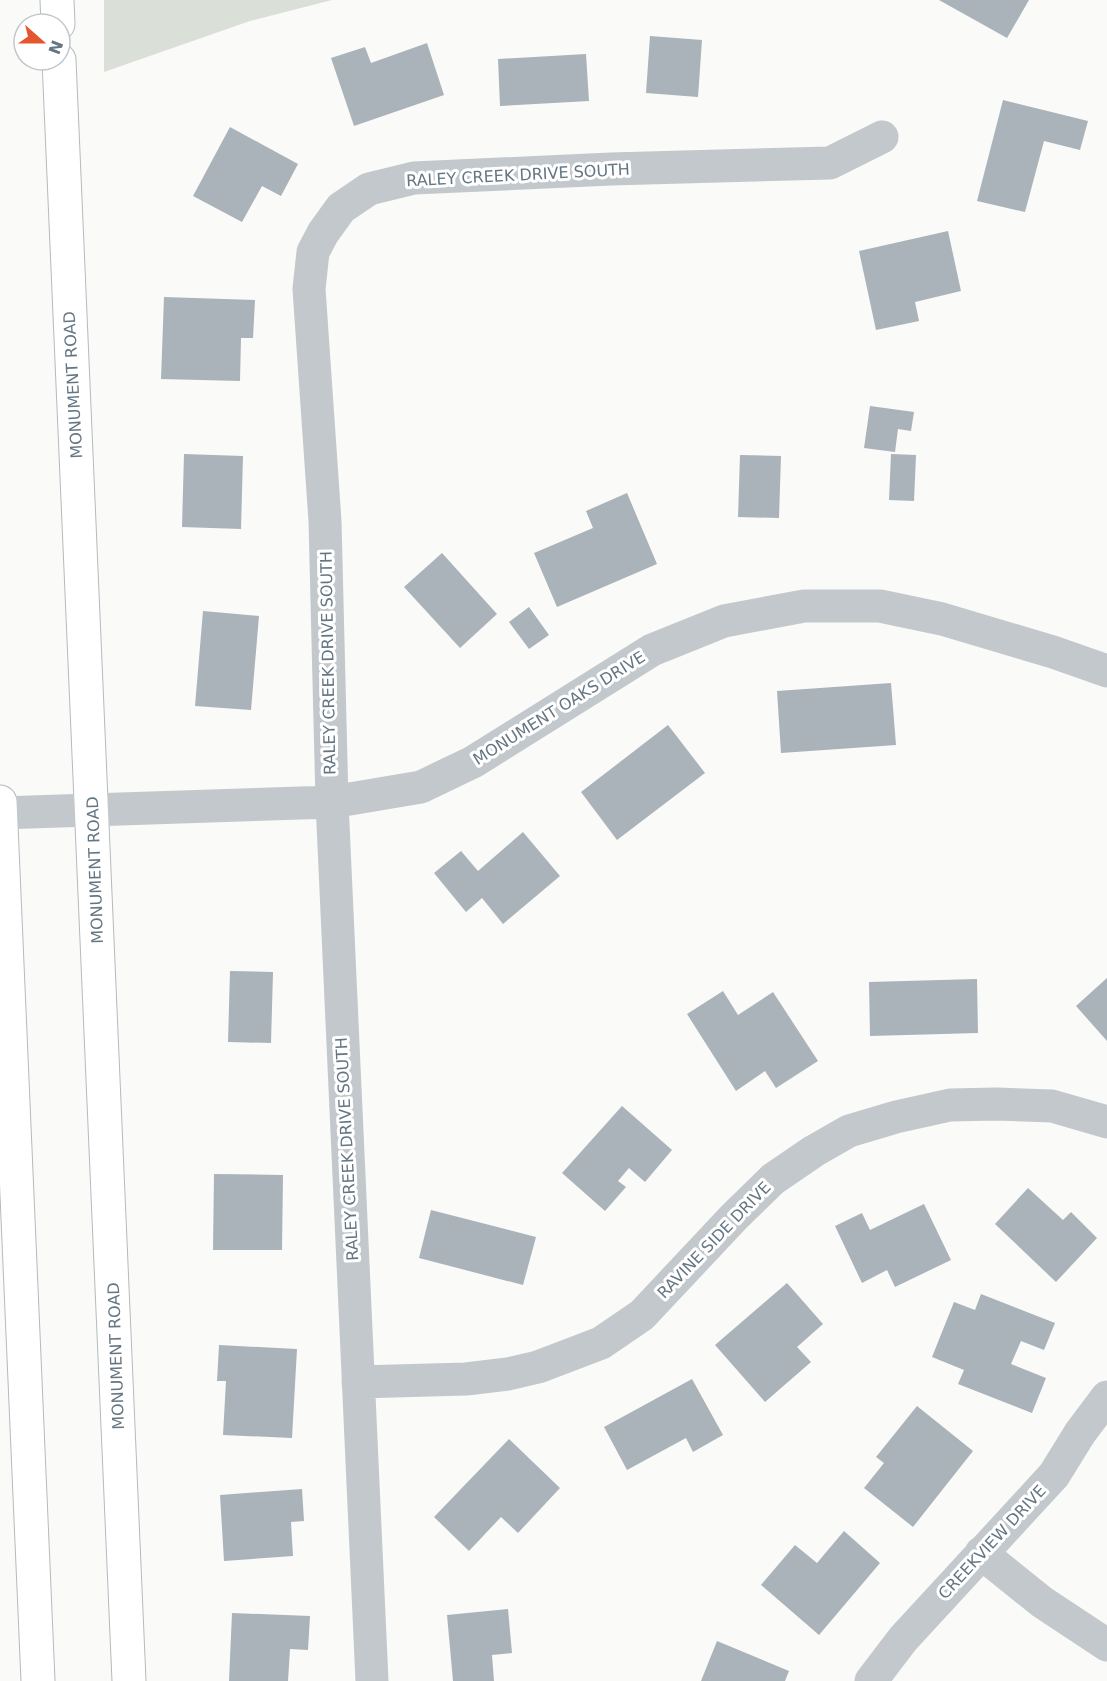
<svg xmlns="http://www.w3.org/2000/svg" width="1107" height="1681" font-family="'DejaVu Sans',sans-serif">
<rect width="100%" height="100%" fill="#fafaf8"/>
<!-- green -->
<path fill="#dadfd7" d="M104,0H332L250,21L104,72Z"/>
<!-- building -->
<path fill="#aab3b9" d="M939,0H1029L1007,38Z
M650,36L702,40L698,97L646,93Z
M427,43L444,95L354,126L331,58L365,47L371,63Z
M586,54L589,101L500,106L498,59Z
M1003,100L1088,121L1080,150L1044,141L1025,212L977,201Z
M230,127L298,164L281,196L262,186L242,222L193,196Z
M948,231L961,291L915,302L919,321L876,330L859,251Z
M164,297L255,300L253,338H241L240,381L161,379Z
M870,406L914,412L911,431L898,429L895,452L864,448Z
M184,454L243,456L241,529L182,527Z
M891,454L916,455L914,501L889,500Z
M740,455L781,456L779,518L738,517Z
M627,493L657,564L557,607L534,553L593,528L586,511Z
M442,553L497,614L460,648L404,587Z
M529,607L549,635L529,649L509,622Z
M203,611L259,616L251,710L195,706Z
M891,683L896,745L781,753L777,691Z
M668,725L705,773L617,840L581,792Z
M523,832L560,876L503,924L482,898L466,912L434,873L461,851L478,871Z
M230,971L273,972L271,1043L228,1042Z
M1107,978V1041L1076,1006Z
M977,979L978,1033L870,1036L869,982Z
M723,991L738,1015L773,992L818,1061L776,1088L765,1071L736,1091L687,1014Z
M622,1106L672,1150L645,1182L629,1168L618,1181L626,1187L605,1211L562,1173Z
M214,1174L283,1175L282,1250H213Z
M1028,1188L1063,1220L1071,1212L1097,1238L1056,1282L995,1224Z
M924,1204L951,1260L895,1287L887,1270L862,1283L835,1226L862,1213L870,1230Z
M431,1210L536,1237L523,1285L419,1258Z
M787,1283L823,1324L797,1347L811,1362L765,1402L715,1345Z
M981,1294L1055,1323L1044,1350L1021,1341L1011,1364L1046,1378L1032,1413L958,1384L964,1370L932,1357L954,1302L975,1310Z
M219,1345L297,1349L292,1438L223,1435L226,1381H217Z
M692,1379L723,1435L693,1452L686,1438L627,1470L604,1427Z
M917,1406L973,1451L913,1527L864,1488L884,1463L876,1457Z
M509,1439L560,1488L518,1533L501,1517L469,1551L434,1517Z
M302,1489L304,1521L291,1522L293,1556L224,1561L220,1495Z
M844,1531L880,1563L819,1635L761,1585L795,1545L817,1563Z
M508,1609L512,1653L492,1655L494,1681H453L447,1615Z
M232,1613L310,1616L308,1650L290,1649L288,1681H229Z
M717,1641L789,1671L785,1681H701Z"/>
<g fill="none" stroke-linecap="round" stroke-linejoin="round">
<defs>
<path id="major" d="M57,0L58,24
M59,60L129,1681
M0,802L38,1681"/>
</defs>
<!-- major casing -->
<use href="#major" stroke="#b5babe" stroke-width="35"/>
<!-- minor -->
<path stroke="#c3c8cc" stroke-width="33" d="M0,813L332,802L421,787L473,762L652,650L724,621L804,606H880L942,619L1053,652L1107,671
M358,1382L466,1379L508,1374L538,1367L601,1343L642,1315L734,1217L773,1179L814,1151L849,1131L896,1117L950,1105L996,1104L1052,1106L1107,1122
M981,1553L1042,1602L1107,1645
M372,1681L332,802L325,521L309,289L313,252L323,233L341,208L369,189L414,178L611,169L830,163L882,137
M871,1681L903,1639L1054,1475L1080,1433L1107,1397"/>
<!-- major -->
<use href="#major" stroke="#fff" stroke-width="33"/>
</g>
<g text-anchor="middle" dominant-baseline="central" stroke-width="6" stroke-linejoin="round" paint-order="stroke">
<!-- street labels -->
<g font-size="16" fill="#657683" stroke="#fff">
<text transform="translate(518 175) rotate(-3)">RALEY CREEK DRIVE SOUTH</text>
<text transform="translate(73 385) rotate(-93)">MONUMENT ROAD</text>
<text transform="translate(328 663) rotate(-91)">RALEY CREEK DRIVE SOUTH</text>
<text transform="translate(559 708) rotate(-32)">MONUMENT OAKS DRIVE</text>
<text transform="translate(95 870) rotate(-92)">MONUMENT ROAD</text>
<text transform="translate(347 1149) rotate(-93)">RALEY CREEK DRIVE SOUTH</text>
<text transform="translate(714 1240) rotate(-46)">RAVINE SIDE DRIVE</text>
<text transform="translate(116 1356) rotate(-92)">MONUMENT ROAD</text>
<text transform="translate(992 1542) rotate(-47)">CREEKVIEW DRIVE</text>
</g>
</g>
<!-- north arrow -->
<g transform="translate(42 42) rotate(111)"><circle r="28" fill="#ffffff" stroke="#c1c8cd" stroke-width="1.5"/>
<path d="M0-4.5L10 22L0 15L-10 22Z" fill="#e4572e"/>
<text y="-9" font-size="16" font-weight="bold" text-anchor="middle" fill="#657683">N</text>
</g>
</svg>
